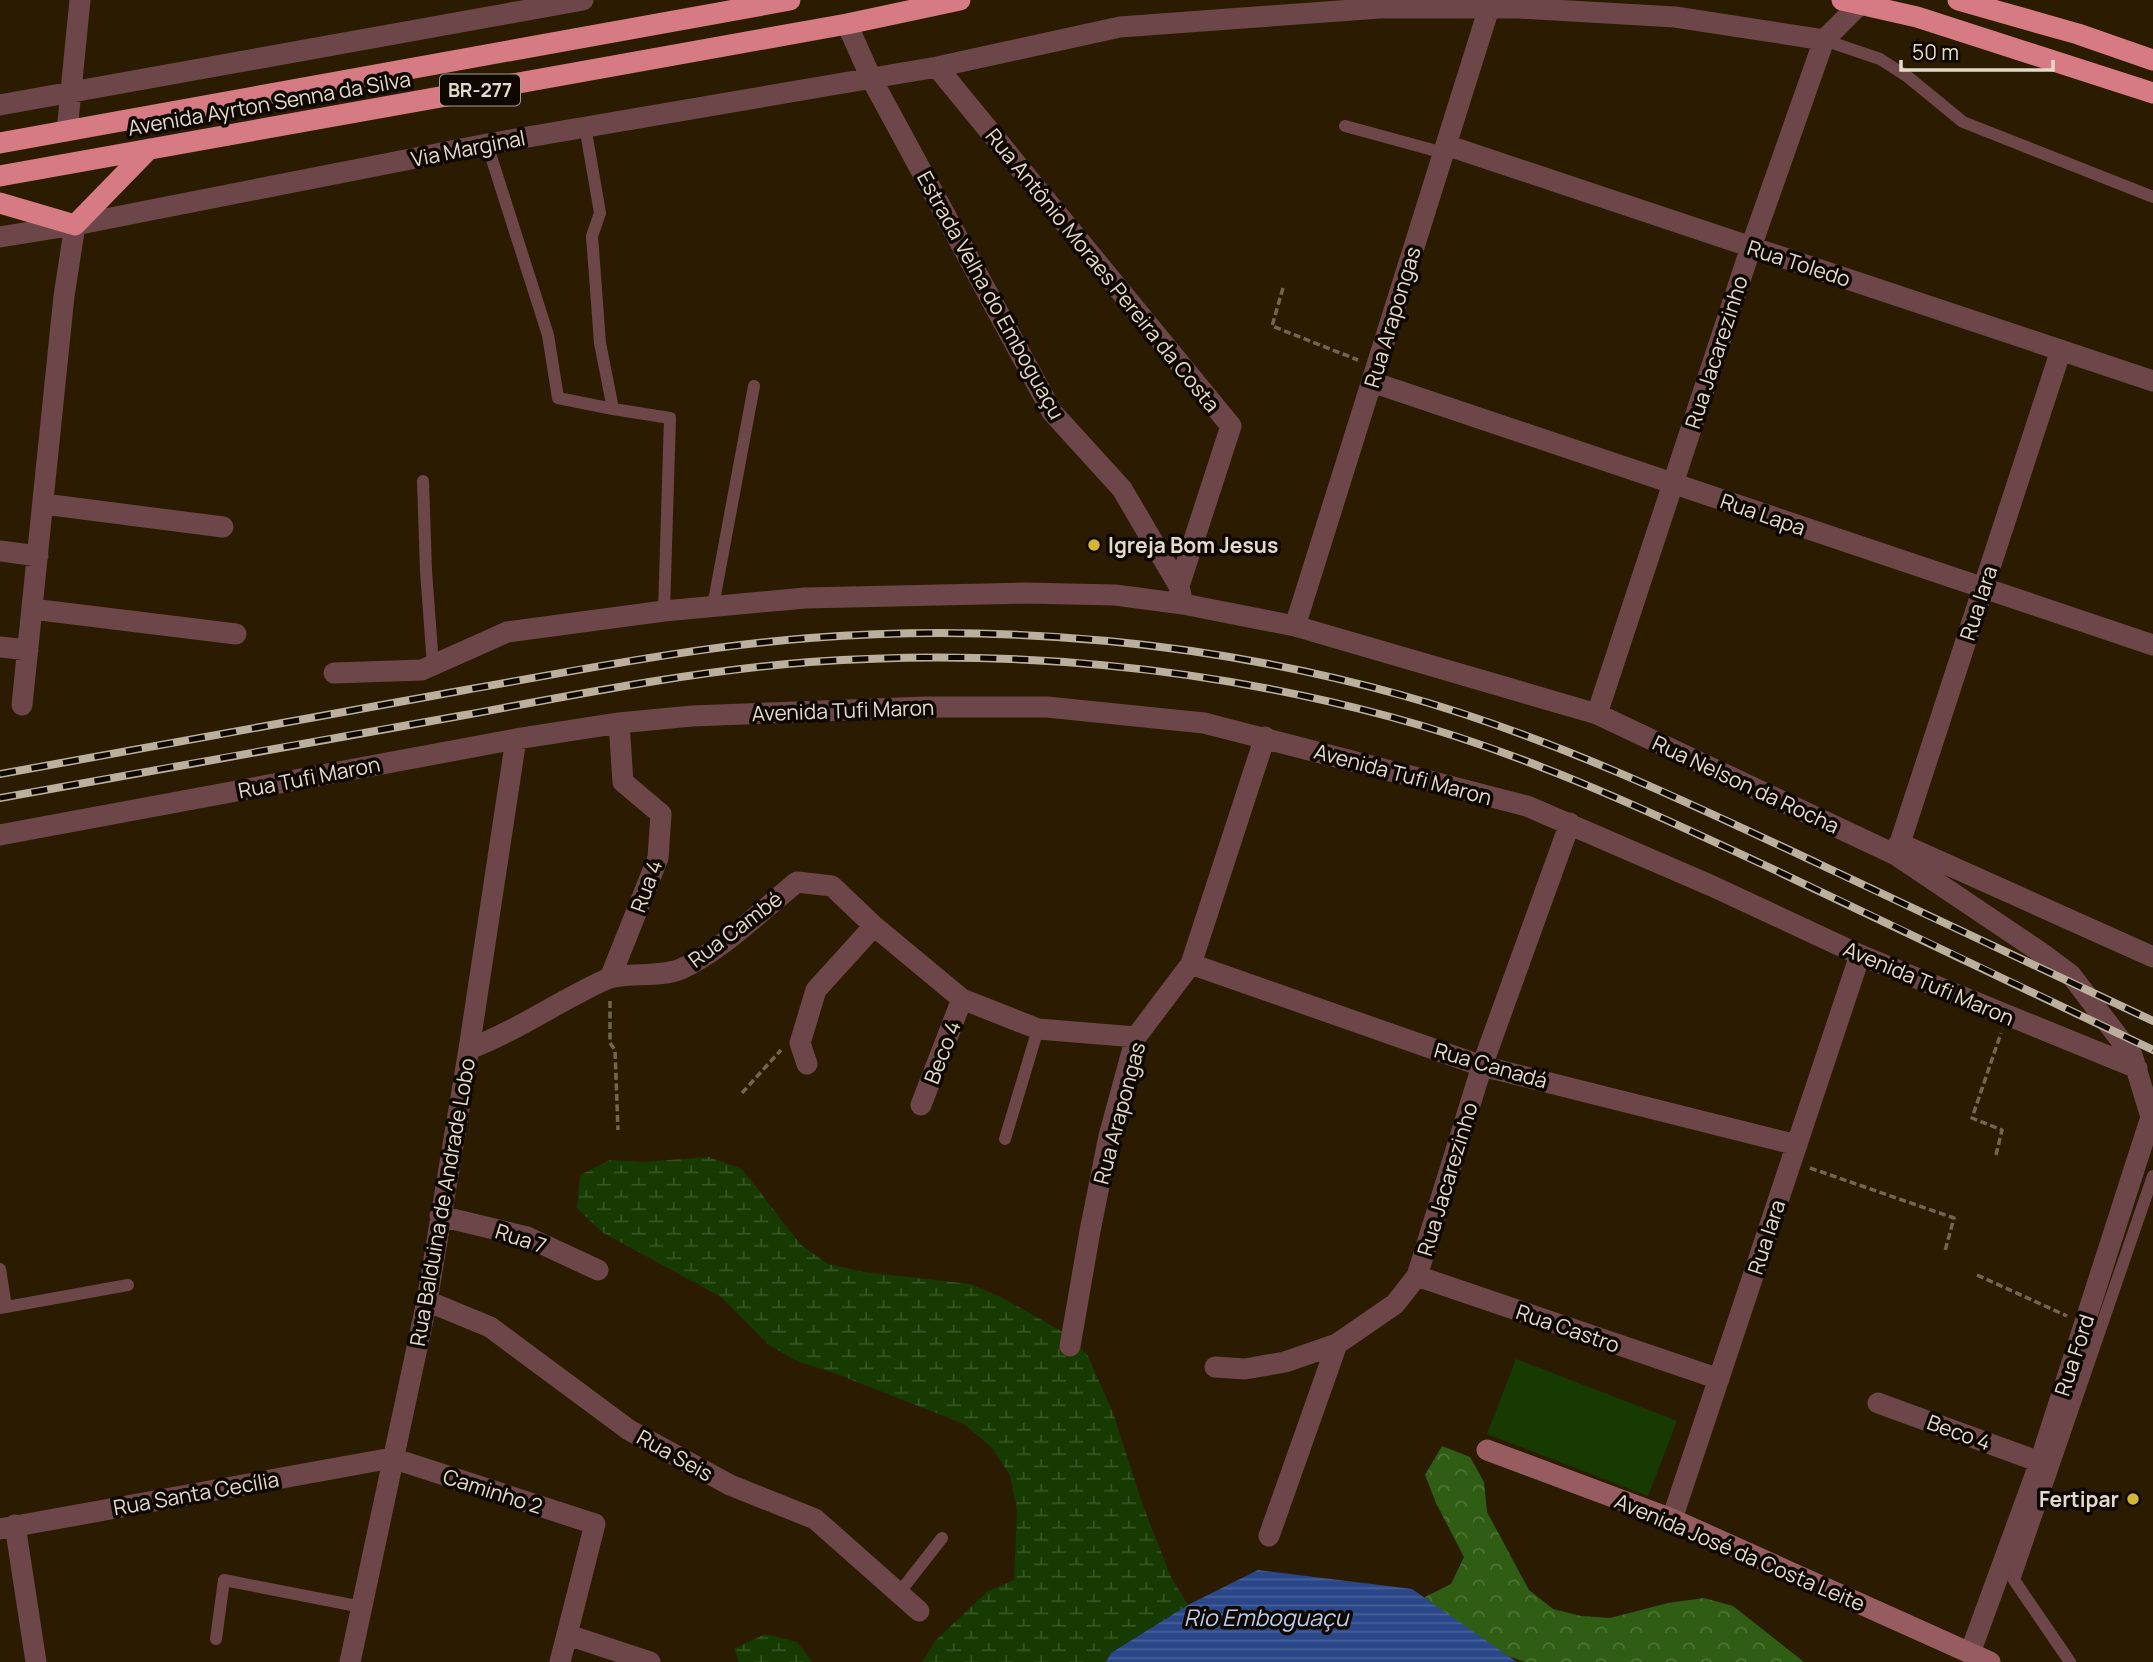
<svg xmlns="http://www.w3.org/2000/svg" width="2153" height="1662" font-family="Manrope,sans-serif">
<defs>
<pattern id="forest-crowns" width="20" height="18" patternUnits="userSpaceOnUse" patternTransform="scale(1.75)"><rect width="20" height="18" fill="#2f5d13"/><path d="M2 6a3 3 0 1 1 6 0M12 15a3 3 0 1 1 6 0" fill="none" stroke="#4d7434"/></pattern>
<pattern id="wetland-marsh" width="20" height="14" patternUnits="userSpaceOnUse" patternTransform="scale(1.75)"><rect width="20" height="14" fill="#163a00"/><path d="M1 5h8M5 5V1M11 12h8M15 12V8" fill="none" stroke="#385624"/></pattern>
<pattern id="water-rules" width="6" height="5" patternUnits="userSpaceOnUse" patternTransform="scale(1.75)"><rect width="6" height="5" fill="#2a4789"/><path d="M0 2.5h6" fill="none" stroke="#496198"/></pattern>
</defs>
<rect width="100%" height="100%" fill="#2b1c01"/>
<!-- forest -->
<path fill="url(#forest-crowns)" d="M1442,1446L1470,1457L1484,1482L1487,1512L1529,1590L1553,1609L1581,1616L1610,1618L1668,1603L1704,1598L1733,1606L1804,1662H1525L1431,1629L1425,1597L1451,1584L1464,1557L1436,1503L1425,1475Z"/>
<!-- wetland -->
<path fill="url(#wetland-marsh)" d="M709,1157L742,1169L801,1245L828,1264L864,1272L970,1284L1001,1297L1061,1331L1087,1354L1113,1413L1143,1506L1171,1577L1188,1605L1111,1653L1106,1662H922L937,1639L988,1591L1014,1580L1017,1511L1010,1475L991,1447L964,1424L834,1373L799,1362L769,1345L721,1297L602,1232L577,1208L580,1175L610,1160L643,1162Z
M765,1634L797,1642L812,1662H739L734,1649Z"/>
<!-- garden -->
<path fill="#163a00" d="M1516,1359L1677,1421L1648,1496L1487,1434Z"/>
<!-- water -->
<path fill="url(#water-rules)" d="M1258,1570L1412,1589L1517,1662H1106L1111,1653L1188,1605Z"/>
<g fill="none" stroke-linecap="round" stroke-linejoin="round">
<!-- path -->
<path stroke="#73664f" stroke-width="3.5" stroke-dasharray="7 3.5" stroke-linecap="butt" d="M1283,288L1272,326L1358,360
M610,1001V1043L615,1050L618,1130
M742,1093L781,1050
M1996,1155L2002,1130L1972,1118L2001,1033
M1810,1168L1954,1218L1945,1251
M1977,1275L2067,1316"/>
<!-- lane -->
<path stroke="#6c4649" stroke-width="12" d="M1824,40L1880,59L1908,77L1963,122L2153,197
M585,126L600,213L592,236L600,343L613,409L670,418L664,611
M1345,126L1444,153
M487,144L548,335L558,398L613,409
M423,481L426,571L433,665
M713,606L754,386
M1005,1139L1038,1029
M0,1269L6,1307
M0,1308L128,1285
M899,1593L942,1538
M216,1639L224,1580L362,1607
M2070,1662L2014,1580L2153,1176"/>
<!-- street -->
<path stroke="#6c4649" stroke-width="21" d="M847,24L871,78L1052,412L1122,489L1179,586
M937,67L1231,426L1179,586L1181,595
M0,105L583,0
M67,131L80,0
M1446,145L2153,381
M0,237L75,225L487,144L937,67L1120,27L1380,8H1518L1675,17L1824,40
M1372,382L2153,645
M44,504L223,527
M0,551L38,556
M32,609L236,634
M1295,626L1489,8
M0,647L28,650
M334,673L422,670L507,632L664,611L805,598L1025,593L1115,595L1183,604L1295,626L1597,714L1896,855L2040,952L2071,975L2132,1055L2151,1117L2040,1462L1970,1653
M22,705L64,296L75,225
M1597,714L1751,247L1824,40L1860,4
M0,835L516,739L619,723L692,716L925,707H1047L1204,723L1527,806L1712,886L1860,955L2137,1068
M1899,843L2153,957
M1896,855L2061,350
M1191,964L1482,1066L1797,1145
M610,978L658,858L661,814L623,782L619,723
M469,1049C517,1031 560,1000 607,979C624,972 660,978 681,969C720,952 763,909 797,882L832,886L874,926L962,999L1038,1029L1136,1037
M807,1064L800,1043L816,990L874,926
M921,1105L962,999
M440,1216L527,1237L598,1270
M1417,1276L1719,1379
M427,1301L490,1327L629,1430L730,1485L815,1519L919,1611
M1070,1346L1090,1231L1109,1136L1136,1037L1191,964L1265,737
M1215,1367L1245,1369L1285,1362L1337,1344L1395,1304L1417,1276L1482,1066L1570,823
M1878,1403L2040,1462
M1672,1519L1860,955
M15,1525L36,1662
M0,1529L392,1458L595,1524L560,1662
M1269,1536L1337,1344
M568,1635L650,1662
M350,1662L427,1301L469,1049L516,739"/>
<!-- secondary -->
<path stroke="#975c60" stroke-width="21" d="M1487,1450L1672,1519L1990,1662"/>
<!-- highway -->
<path stroke="#d67a83" stroke-width="21" d="M1842,0L1917,17L2153,93
M1958,0L2078,34L2153,60
M0,143L790,0
M0,176L847,24L960,0
M0,203L75,225L149,149"/>
<defs>
<path id="rail" d="M0,774C155,746 310,718 465,690C579,670 694,647 810,638C1006,623 1211,642 1401,695C1546,735 1681,799 1817,863C1929,916 2041,968 2153,1021
M0,798C155,770 310,742 465,715C579,694 695,671 810,662C1004,648 1203,666 1391,717C1525,753 1651,812 1777,871C1903,930 2028,990 2153,1050"/>
</defs>
<!-- rail casing -->
<use href="#rail" stroke="#bbb09d" stroke-width="8"/>
<!-- rail -->
<use href="#rail" stroke="#0e0801" stroke-width="5" stroke-dasharray="16" stroke-linecap="butt"/>
</g>
<!-- markers -->
<g fill="#d5b534" stroke="#0e0801" stroke-width="2.5">
<circle cx="1094" cy="545" r="7"/>
<circle cx="2133" cy="1499" r="7"/>
</g>
<g text-anchor="middle" dominant-baseline="central" stroke-width="7" stroke-linejoin="round" paint-order="stroke">
<!-- shield labels -->
<rect fill="#0e0801" stroke="#a49b8e" stroke-width="2" x="440" y="74.5" width="80" height="31" rx="5"/>
<g font-size="19" font-weight="bold" fill="#e4daca">
<text x="480" y="90">BR-277</text>
</g>
<!-- street labels -->
<g font-size="21" fill="#e4daca" stroke="#0e0801">
<text transform="translate(269 103) rotate(-10)">Avenida Ayrton Senna da Silva</text>
<text transform="translate(468 148) rotate(-11)">Via Marginal</text>
<text transform="translate(1799 263) rotate(18)">Rua Toledo</text>
<text transform="translate(1103 270) rotate(51)">Rua Antônio Moraes Pereira da Costa</text>
<text transform="translate(991 295) rotate(61)">Estrada Velha do Emboguaçu</text>
<text transform="translate(1392 317) rotate(-73)">Rua Arapongas</text>
<text transform="translate(1716 352) rotate(-72)">Rua Jacarezinho</text>
<text transform="translate(1763 514) rotate(19)">Rua Lapa</text>
<text transform="translate(1978 603) rotate(-72)">Rua Iara</text>
<text transform="translate(843 710) rotate(-2)">Avenida Tufi Maron</text>
<text transform="translate(1403 774) rotate(15)">Avenida Tufi Maron</text>
<text transform="translate(309 777) rotate(-11)">Rua Tufi Maron</text>
<text transform="translate(1746 784) rotate(25)">Rua Nelson da Rocha</text>
<text transform="translate(646 886) rotate(-70)">Rua 4</text>
<text transform="translate(735 929) rotate(-37)">Rua Cambé</text>
<text transform="translate(1929 983) rotate(23)">Avenida Tufi Maron</text>
<text transform="translate(942 1052) rotate(-69)">Beco 4</text>
<text transform="translate(1491 1065) rotate(16)">Rua Canadá</text>
<text transform="translate(1119 1113) rotate(-75)">Rua Arapongas</text>
<text transform="translate(1447 1179) rotate(-73)">Rua Jacarezinho</text>
<text transform="translate(442 1202) rotate(-80)">Rua Balduina de Andrade Lobo</text>
<text transform="translate(1766 1237) rotate(-72)">Rua Iara</text>
<text transform="translate(521 1238) rotate(18)">Rua 7</text>
<text transform="translate(1568 1328) rotate(19)">Rua Castro</text>
<text transform="translate(2074 1355) rotate(-72)">Rua Ford</text>
<text transform="translate(1959 1432) rotate(20)">Beco 4</text>
<text transform="translate(675 1455) rotate(29)">Rua Seis</text>
<text transform="translate(493 1491) rotate(18)">Caminho 2</text>
<text transform="translate(196 1493) rotate(-10)">Rua Santa Cecília</text>
<text transform="translate(1740 1552) rotate(23)">Avenida José da Costa Leite</text>
</g>
<!-- poi labels -->
<g font-size="21" font-weight="bold" fill="#e4daca" stroke="#0e0801" text-anchor="start">
<text x="1108" y="545">Igreja Bom Jesus</text>
<text x="2119" y="1499" text-anchor="end">Fertipar</text>
</g>
<!-- water labels -->
<g font-size="23" font-style="italic" fill="#b7cbf1" stroke="#0e0801">
<text x="1266" y="1617">Rio Emboguaçu</text>
</g>
</g>
<!-- scale -->
<path d="M1901 60v10h152v-10" fill="none" stroke="#e4daca" stroke-width="3.5"/>
<text x="1912" y="60" font-size="21" fill="#e4daca" stroke="#0e0801" stroke-width="5" paint-order="stroke">50 m</text>
</svg>
